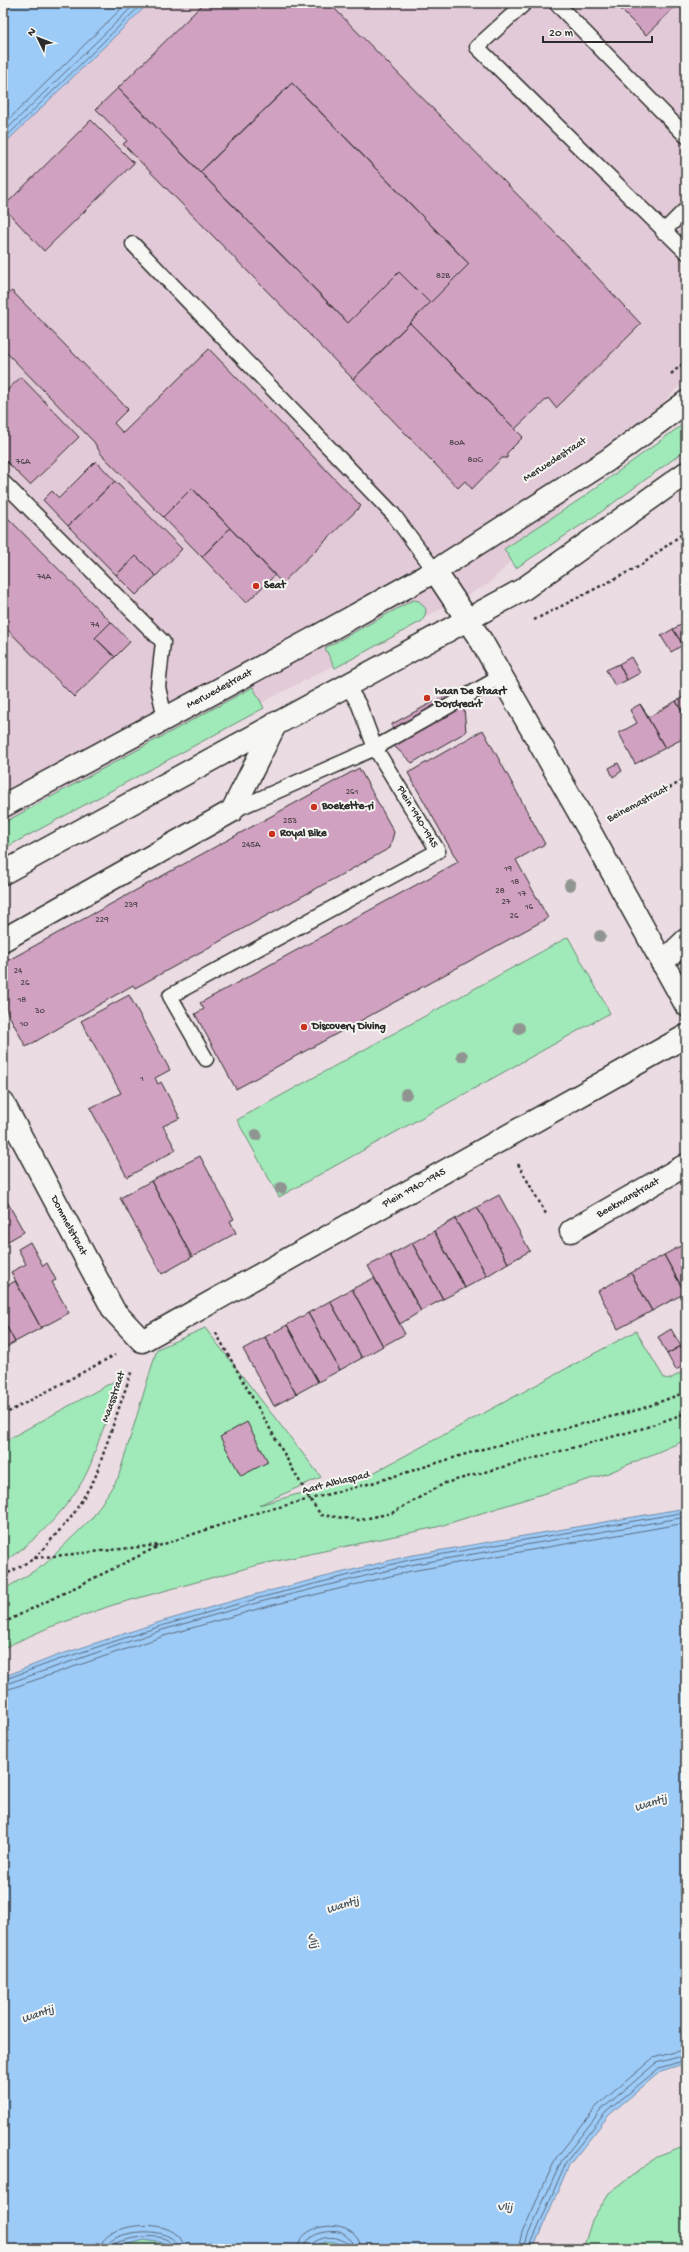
<svg xmlns="http://www.w3.org/2000/svg" width="689" height="2252" font-family="'Gochi Hand',sans-serif">
<rect width="100%" height="100%" fill="#ebdce3"/>
<filter id="ink" filterUnits="userSpaceOnUse"><feTurbulence type="fractalNoise" baseFrequency=".025" numOctaves="2"/><feDisplacementMap in="SourceGraphic" scale="8" xChannelSelector="R" yChannelSelector="G"/><feConvolveMatrix kernelMatrix="1 2 1 2 8 2 1 2 1" color-interpolation-filters="sRGB"/></filter>
<g filter="url(#ink)">
<!-- built -->
<path fill="#e3cad8" d="M3,3H686V379L489,584L3,838Z"/>
<!-- green -->
<path fill="#a0eab9" stroke="#668a72" d="M686,422V450L601,512L516,568L504,549L582,498Z
M413,600L419,601L426,609L425,616L422,621L335,668L325,648Z
M253,687L264,708L3,849V823Z
M568,937L610,1013L279,1197L237,1120Z
M205,1328L321,1477L259,1505L373,1473L636,1331L664,1378L670,1379L686,1370V1440L606,1474L437,1527L258,1565L113,1605L50,1627L3,1648V1590L44,1565L92,1518L118,1478L157,1349Z
M120,1378C118,1399 112,1409 104,1427C98,1440 95,1455 89,1468C73,1504 36,1542 3,1562V1442Z
M686,2146V2249H583L592,2220L609,2193L657,2157Z
M144,2240L165,2243L171,2249H110Z
M337,2241L348,2249H311L321,2242Z"/>
<!-- water -->
<path fill="#9dcbf8" stroke="#6f8ba6" d="M3,3H149L3,145Z
M686,1508V2063L661,2071L609,2115L569,2165L533,2249H348C334,2239 326,2239 311,2249H171L165,2243L144,2240L110,2249H3V1677L56,1656L160,1622L257,1594L408,1556Z"/>
<g fill="none" stroke-linecap="round" stroke-linejoin="round">
<!-- shore -->
<path stroke="#596b7d" stroke-width="1" d="M3,125L127,3
M3,133L136,3
M3,140L143,3
M3,1680L58,1660L161,1626L259,1598L409,1560L686,1512
M3,1685L162,1630L260,1602L410,1565L686,1517
M3,1691L164,1636L261,1608L411,1571L686,1523
M100,2249C101,2221 183,2214 184,2249
M106,2249C107,2229 177,2223 178,2249
M111,2249L115,2243C127,2239 171,2228 173,2249
M298,2249C299,2219 360,2218 361,2249
M304,2249C305,2234 327,2230 339,2232C344,2233 348,2238 352,2241L355,2249
M309,2249L310,2245C323,2235 336,2235 349,2244L350,2249
M518,2249L522,2233L556,2158L597,2106L653,2058L686,2049
M524,2249L528,2235L562,2160L601,2110L656,2063L686,2055
M529,2249L566,2162L605,2113L659,2068L686,2060"/>
</g>
<!-- building -->
<path fill="#d0a1c0" stroke="#2b2b2b" d="M204,3H329L563,241L641,324L556,408L548,398L515,429L410,323L469,264L292,83L200,172L118,88Z
M614,3H679L646,35Z
M292,83L469,264L430,303L399,272L348,323L200,172Z
M118,88L348,323L399,272L430,303L353,379L123,144L127,141L96,109Z
M91,120L134,163L44,251L3,207Z
M3,289L8,294L12,291L128,409L114,423L123,433L209,349L361,506L282,583L192,488L163,517L101,454L94,442L3,349Z
M410,323L523,437L507,453V458H502L472,489L465,481L458,488L353,379Z
M21,377L79,437L30,485L3,458V394Z
M96,461L115,481L68,526L43,500L52,491L59,498Z
M115,481L182,549L156,576L136,556L116,575L68,526Z
M192,488L230,528L202,557L163,517Z
M3,513L111,622L95,638L115,657L74,697L3,625Z
M230,528L275,575L246,603L202,557Z
M136,556L156,576L136,595L116,575Z
M111,622L130,642L115,657L95,638Z
M686,622V643L683,645L673,629Z
M673,629L683,645L671,652L661,636Z
M631,657L640,673L627,680L619,664Z
M619,664L627,680L615,686L606,670Z
M446,695L464,707L466,732L412,763L394,746L392,724Z
M686,696V719L676,701Z
M676,701L686,719V737L665,748L640,704L649,717Z
M640,704L665,748L635,764L619,733L637,723L630,710Z
M483,730L545,844L516,860L548,918L236,1089L195,1014L204,1009L200,1003L458,862L408,773Z
M618,763L622,771L613,777L609,768Z
M359,768L394,832L390,848L135,988L133,985L26,1047L3,1004V967L7,965L5,962Z
M129,995L170,1070L155,1078L158,1084L161,1082L180,1118L163,1126L176,1150L127,1177L90,1108L121,1093L81,1021Z
M200,1156L234,1219L230,1221L236,1233L192,1257L151,1181Z
M151,1181L192,1257L162,1274L120,1198Z
M3,1194L9,1205L3,1209Z
M499,1195L530,1251L508,1263L477,1207Z
M9,1205L24,1232L3,1244V1209Z
M477,1207L508,1263L487,1276L455,1219Z
M455,1219L487,1276L465,1288L434,1231Z
M434,1231L465,1288L443,1299L412,1243Z
M30,1242L43,1266L47,1263L56,1280L52,1282L69,1313L41,1328L11,1272L26,1264L18,1249Z
M412,1243L443,1299L421,1311L390,1255Z
M686,1243V1292L685,1293L664,1255Z
M390,1255L421,1311L400,1324L368,1266Z
M664,1255L685,1293L652,1311L631,1273Z
M631,1273L652,1311L618,1329L598,1291Z
M374,1278L405,1334L383,1346L352,1289Z
M15,1281L41,1328L15,1342L3,1320V1288Z
M352,1289L383,1346L362,1358L330,1301Z
M330,1301L362,1358L340,1370L308,1313Z
M308,1313L340,1370L318,1382L287,1325Z
M3,1320L15,1342L3,1349Z
M287,1325L318,1382L296,1394L265,1337Z
M671,1329L681,1346L667,1354L658,1337Z
M265,1337L296,1394L274,1406L243,1349Z
M681,1346L686,1356V1364L676,1370L667,1354Z
M247,1422L268,1462L241,1476L220,1437Z"/>
<g fill="none" stroke-linecap="round" stroke-linejoin="round">
<defs>
<path id="service" d="M525,3L477,47L686,252
M556,3L686,136
M663,232L686,209
M133,244L393,514L435,571
M3,482L163,642L158,687L165,718
M232,811L375,748L502,676
M206,1059L170,996L438,851L375,748L359,705L347,685"/>
<g id="minor">
<path d="M435,571L482,642L589,830L686,1005"/>
<path d="M3,940L232,811L276,723"/>
<path d="M662,963L686,940"/>
<path id="s1" d="M3,1103L114,1311L142,1341L686,1036"/>
<path id="s2" d="M571,1231L686,1165"/>
</g>
<g id="secondary">
<path id="s3" d="M3,806L311,640L435,571L608,460L686,402"/>
<path d="M3,873L522,590L686,473"/>
</g>
</defs>
<!-- service casing -->
<use href="#service" stroke="#2b2b2b" stroke-width="17"/>
<!-- minor casing -->
<use href="#minor" stroke="#2b2b2b" stroke-width="25"/>
<!-- secondary casing -->
<use href="#secondary" stroke="#2b2b2b" stroke-width="25"/>
<!-- path -->
<path stroke="#2b2b2b" stroke-width="2.5" stroke-dasharray="3 3" stroke-linecap="butt" d="M671,374L686,361
M534,620L640,566L686,531
M616,816L686,779
M518,1164L546,1214
M216,1333L309,1498L321,1515L359,1520L392,1513L445,1483L644,1428L686,1413
M3,1415L115,1355
M35,1558L159,1545
M3,1576L35,1558L73,1515L95,1478L132,1370
M3,1623L161,1545L256,1513L372,1483L479,1450L641,1409L686,1392"/>
<!-- service -->
<use href="#service" stroke="#f6f6f2" stroke-width="14"/>
<!-- minor -->
<use href="#minor" stroke="#f6f6f2" stroke-width="22"/>
<!-- secondary -->
<use href="#secondary" stroke="#f6f6f2" stroke-width="22"/>
</g>
<!-- trees -->
<g fill="#919591">
<circle cx="570" cy="885" r="6"/>
<circle cx="600" cy="936" r="6"/>
<circle cx="519" cy="1028" r="6"/>
<circle cx="462" cy="1056" r="6"/>
<circle cx="406" cy="1094" r="6"/>
<circle cx="256" cy="1135" r="6"/>
<circle cx="281" cy="1188" r="6"/>
</g>
</g>
<!-- markers -->
<g fill="#c8321e" stroke="#f6f6f2" stroke-width="1.5">
<circle cx="256" cy="586" r="4"/>
<circle cx="427" cy="698" r="4"/>
<circle cx="314" cy="807" r="4"/>
<circle cx="272" cy="834" r="4"/>
<circle cx="304" cy="1027" r="4"/>
</g>
<g text-anchor="middle" dominant-baseline="central" stroke-width="4" stroke-linejoin="round" paint-order="stroke">
<!-- number labels -->
<g font-size="9" fill="#544850">
<text x="443" y="276">82B</text>
<text x="457" y="443">80A</text>
<text x="475" y="460">80C</text>
<text x="23" y="462">76A</text>
<text x="44" y="577">74A</text>
<text x="95" y="625">74</text>
<text x="352" y="792">261</text>
<text x="290" y="821">253</text>
<text x="251" y="845">245A</text>
<text x="508" y="869">19</text>
<text x="515" y="882">18</text>
<text x="500" y="891">28</text>
<text x="522" y="894">17</text>
<text x="506" y="902">27</text>
<text x="131" y="905">239</text>
<text x="529" y="907">16</text>
<text x="514" y="916">26</text>
<text x="102" y="920">229</text>
<text x="18" y="971">24</text>
<text x="25" y="983">26</text>
<text x="22" y="1000">18</text>
<text x="40" y="1011">30</text>
<text x="24" y="1024">10</text>
<text x="142" y="1079">1</text>
</g>
<!-- street labels -->
<g font-size="11" fill="#2b2b2b" stroke="#f6f6f2">
<text transform="translate(555 460) rotate(-33)">Merwedestraat</text>
<text stroke="none"><textPath href="#s3" startOffset="246">Merwedestraat</textPath></text>
<text transform="translate(638 804) rotate(-28)">Beinemastraat</text>
<text transform="translate(417 817) rotate(59)">Plein 1940-1945</text>
<text stroke="none"><textPath href="#s1" startOffset="589">Plein 1940-1945</textPath></text>
<text stroke="none"><textPath href="#s2" startOffset="66">Beekmanstraat</textPath></text>
<text stroke="none"><textPath href="#s1" startOffset="139">Dommelstraat</textPath></text>
<text transform="translate(114 1397) rotate(-71)">Maasstraat</text>
<text transform="translate(336 1483) rotate(-14)">Aart Alblaspad</text>
</g>
<!-- poi labels -->
<g font-size="11" font-weight="bold" fill="#2b2b2b" stroke="#f6f6f2" text-anchor="start">
<text x="264" y="586">Seat</text>
<text x="435" y="692">haan De Staart<tspan x="435" dy="13">Dordrecht</tspan></text>
<text x="322" y="807">Boekette-ri</text>
<text x="280" y="834">Royal Bike</text>
<text x="312" y="1027">Discovery Diving</text>
</g>
<!-- water labels -->
<g font-size="12" font-style="italic" fill="#48535e" stroke="#f6f6f2">
<text transform="translate(651 1804) rotate(-18)">Wantij</text>
<text transform="translate(343 1906) rotate(-18)">Wantij</text>
<text transform="translate(312 1941) rotate(67)">Vlij</text>
<text transform="translate(38 2015) rotate(-20)">Wantij</text>
<text x="505" y="2208">Vlij</text>
</g>
</g>
<!-- margin -->
<rect width="689" height="2252" fill="none" stroke="#f6f6f2" stroke-width="16"/>
<rect x="8" y="8" width="673" height="2236" fill="none" stroke="#2b2b2b" stroke-width="1.5" filter="url(#ink)"/>
<!-- north arrow -->
<g transform="translate(38 38) rotate(313)" stroke="#f6f6f2" stroke-width="3" paint-order="stroke">
<path d="M0-3L7 15L0 10L-7 15Z" fill="#2b2b2b"/>
<text y="-6" font-size="11" font-weight="bold" text-anchor="middle" fill="#2b2b2b">N</text>
</g>
<!-- scale -->
<path d="M543 36v6h109v-6" fill="none" stroke="#2b2b2b" stroke-width="2"/>
<text x="549" y="36" font-size="12" fill="#2b2b2b" stroke="#f6f6f2" stroke-width="3" paint-order="stroke">20 m</text>
</svg>
